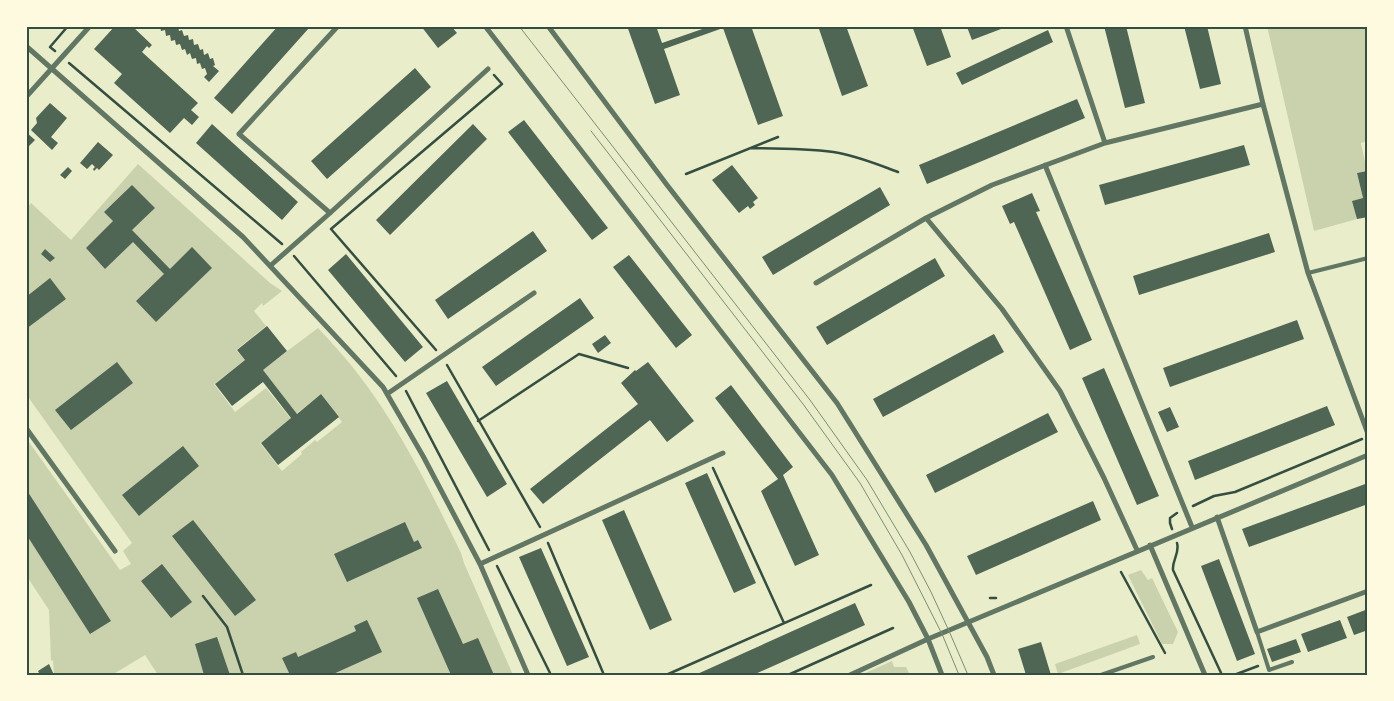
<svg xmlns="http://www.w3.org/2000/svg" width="1394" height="701" font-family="Raleway,sans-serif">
<rect width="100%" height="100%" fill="#e9edc9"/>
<!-- green -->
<path fill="#cad2ad" d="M1267,26H1368V141L1361,143L1367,171L1357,173L1363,198L1353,201L1357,219L1314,231Z
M138,164L270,283L282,291L263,306L262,303L254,311L266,326L236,350L245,360L214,384L235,412L266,388L291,419L260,443L282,471L302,454L301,452L315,440L317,442L342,422L321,394L296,414L262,370L318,328C332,343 346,358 358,374C400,428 431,492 461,553L464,563L513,675H158L145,655L112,675H54L53,660L51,661L49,610L26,575V438L120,570L131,564L123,551L132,543L26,394V209L31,203L71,240Z
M1141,570L1148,580L1152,578L1178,632L1173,644H1162L1128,575Z
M1137,635L1140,644L1058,674L1055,664Z
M892,661L894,667H906L910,675H861Z"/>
<!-- building -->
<path fill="#4f6655" d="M115,26H132L152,45L149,48L147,46L142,52L198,103L191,110L199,117L192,125L184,118L170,133L114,83L122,74L94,49Z
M160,26H178L179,31L182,30L184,36L188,35L189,40L193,39L194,45L198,44L200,50L203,49L204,55L208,53L210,59L213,58L215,65L213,66L219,71L209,82L204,77L207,74L205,68L202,69L200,63L197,64L196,58L192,59L190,53L187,55L185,49L182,50L180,44L176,45L175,40L171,41L170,35L166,36L165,30L161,31Z
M278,26H307L309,28L232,114L214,98Z
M421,26H451L457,33L438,48Z
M627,26H656L662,43L711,26H751L783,116L758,125L723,28L664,49L680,95L655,104Z
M818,26H846L868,86L842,96Z
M912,26H940L951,57L927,66Z
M1009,26L972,40L967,27L969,26Z
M1104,26H1126L1145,103L1125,108Z
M1184,26H1207L1221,84L1200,89Z
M1048,30L1053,42L962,85L956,73Z
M415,68L431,87L327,179L311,161Z
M1077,99L1085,118L927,184L919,165Z
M50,103L67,118L51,137L58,143L52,150L31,130L37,123L36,118Z
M524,120L608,228L592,240L508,132Z
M212,124L298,202L282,220L196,143Z
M473,124L487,139L390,235L376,220Z
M26,132L35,140L29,146L26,143Z
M98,142L113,155L99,170L97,168L94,171L93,169L95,167L92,164L87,169L80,163Z
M1244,145L1250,165L1105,205L1099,185Z
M732,165L758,198L753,202L755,205L750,209L748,206L739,213L712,180Z
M68,167L72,171L65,179L60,175Z
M1367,171L1368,217L1357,219L1352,201L1363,198L1357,173Z
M132,185L155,208L132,230L170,269L192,247L212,268L156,322L136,301L164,274L133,242L105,269L86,248L113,221L104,212Z
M880,187L890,205L773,275L762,257Z
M1032,193L1040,211L1036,212L1092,340L1070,350L1014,222L1010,224L1002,206Z
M533,231L547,251L448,319L435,300Z
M1269,233L1275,252L1139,295L1133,276Z
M45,249L55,258L50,262L41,254Z
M346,254L423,347L405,362L328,270Z
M629,255L692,335L676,348L613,267Z
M935,258L945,276L827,345L816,327Z
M50,278L66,299L26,329V297Z
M580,298L594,318L496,386L482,367Z
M1297,320L1304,339L1170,387L1163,368Z
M267,326L287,351L263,370L297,414L321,394L339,417L278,465L261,443L291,418L263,382L232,406L215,384L245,360L237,350Z
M994,334L1004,352L883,417L873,399Z
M605,335L611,343L598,353L592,344Z
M117,362L133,383L71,430L55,410Z
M648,362L694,421L667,442L650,420L543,504L530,489L638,404L621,383L635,370L636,371Z
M1104,368L1159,496L1137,505L1082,378Z
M447,381L507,484L487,497L426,393Z
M731,385L793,467L783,475L819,555L795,566L761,491L778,479L715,398Z
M1327,406L1335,425L1195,480L1188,461Z
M1170,407L1179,427L1167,432L1158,412Z
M1048,413L1058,432L935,493L926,475Z
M183,446L199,466L139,516L122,495Z
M707,473L756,583L734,593L685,483Z
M1368,483V504L1249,547L1242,529Z
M26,489L111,621L90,634L26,534Z
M1093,501L1101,520L976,575L967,556Z
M624,510L672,620L650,630L602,520Z
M193,520L256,600L235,616L172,536Z
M405,522L414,542L418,540L422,548L347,582L334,554Z
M541,548L589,657L567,666L519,557Z
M1219,559L1255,654L1237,661L1201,566Z
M162,564L192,602L171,618L141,581Z
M438,589L463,644L478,638L494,675H451L417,598Z
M855,603L865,625L753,675H695Z
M1368,609V630L1354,635L1347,617Z
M367,620L382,652L331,675H290L282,658L296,652L298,657L356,631L354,626Z
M1340,620L1347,638L1308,652L1301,634Z
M217,637L230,675H204L195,644Z
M1296,639L1301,652L1272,662L1267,649Z
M1041,642L1051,675H1026L1018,649Z
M49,664L54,675H40L38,671Z"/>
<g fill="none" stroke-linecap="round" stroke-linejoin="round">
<!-- path -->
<path stroke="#344e41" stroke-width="2.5" d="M55,51L50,47L68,26
M69,63L282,244
M751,148C780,149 811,148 839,153C860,157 879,165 898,172
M686,174L778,137
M294,256L396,376
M436,350L331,229L502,84L494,75
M447,365L540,527
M406,391L489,550
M478,421L579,354L628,368
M713,468L784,623
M1193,506L1214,496L1235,492L1362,439
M1172,529L1170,523V518L1177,513
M548,543L604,675
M1177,543C1180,553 1172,560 1173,570L1222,675
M497,566L551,675
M1121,572L1165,653
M203,596L227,627L243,675
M990,598H996
M666,675L871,585
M788,675L893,628
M1234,675L1258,666"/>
<!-- service -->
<path stroke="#617663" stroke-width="4" d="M1308,273L1368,258
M1257,632L1269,670L1292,662
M1101,675L1153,657"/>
<!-- minor -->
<path stroke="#617663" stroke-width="5" d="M485,26L832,475L909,602L928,639L942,675
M548,26L667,185L837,403L926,545L987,657L994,675
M1066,26L1105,143
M1245,26L1263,104L1308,273L1368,434
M26,46L243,237L383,387L423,456L480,564L528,675
M26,97L90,26
M1045,165L1192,527
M330,213L239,134L338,26
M926,218L1002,309L1060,391L1104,478L1137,550
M270,266L330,213L488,69
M816,283L926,218L992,185L1105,143L1263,104
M387,394L534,293
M26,428L115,551
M1217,517L1257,632L1368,591
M1150,545L1205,675
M480,564L723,453
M850,675L928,639L1368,455"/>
<!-- tram -->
<path stroke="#7c8e77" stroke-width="1" d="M519,26L810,400L867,480L910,552L931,592L949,631L968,675
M591,131L803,404L860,483L902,555L942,634L959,675"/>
</g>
<!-- border -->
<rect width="1394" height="701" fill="none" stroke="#fefae0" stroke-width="55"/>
<rect x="28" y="28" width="1338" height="646" fill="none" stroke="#344e41" stroke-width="2"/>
</svg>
